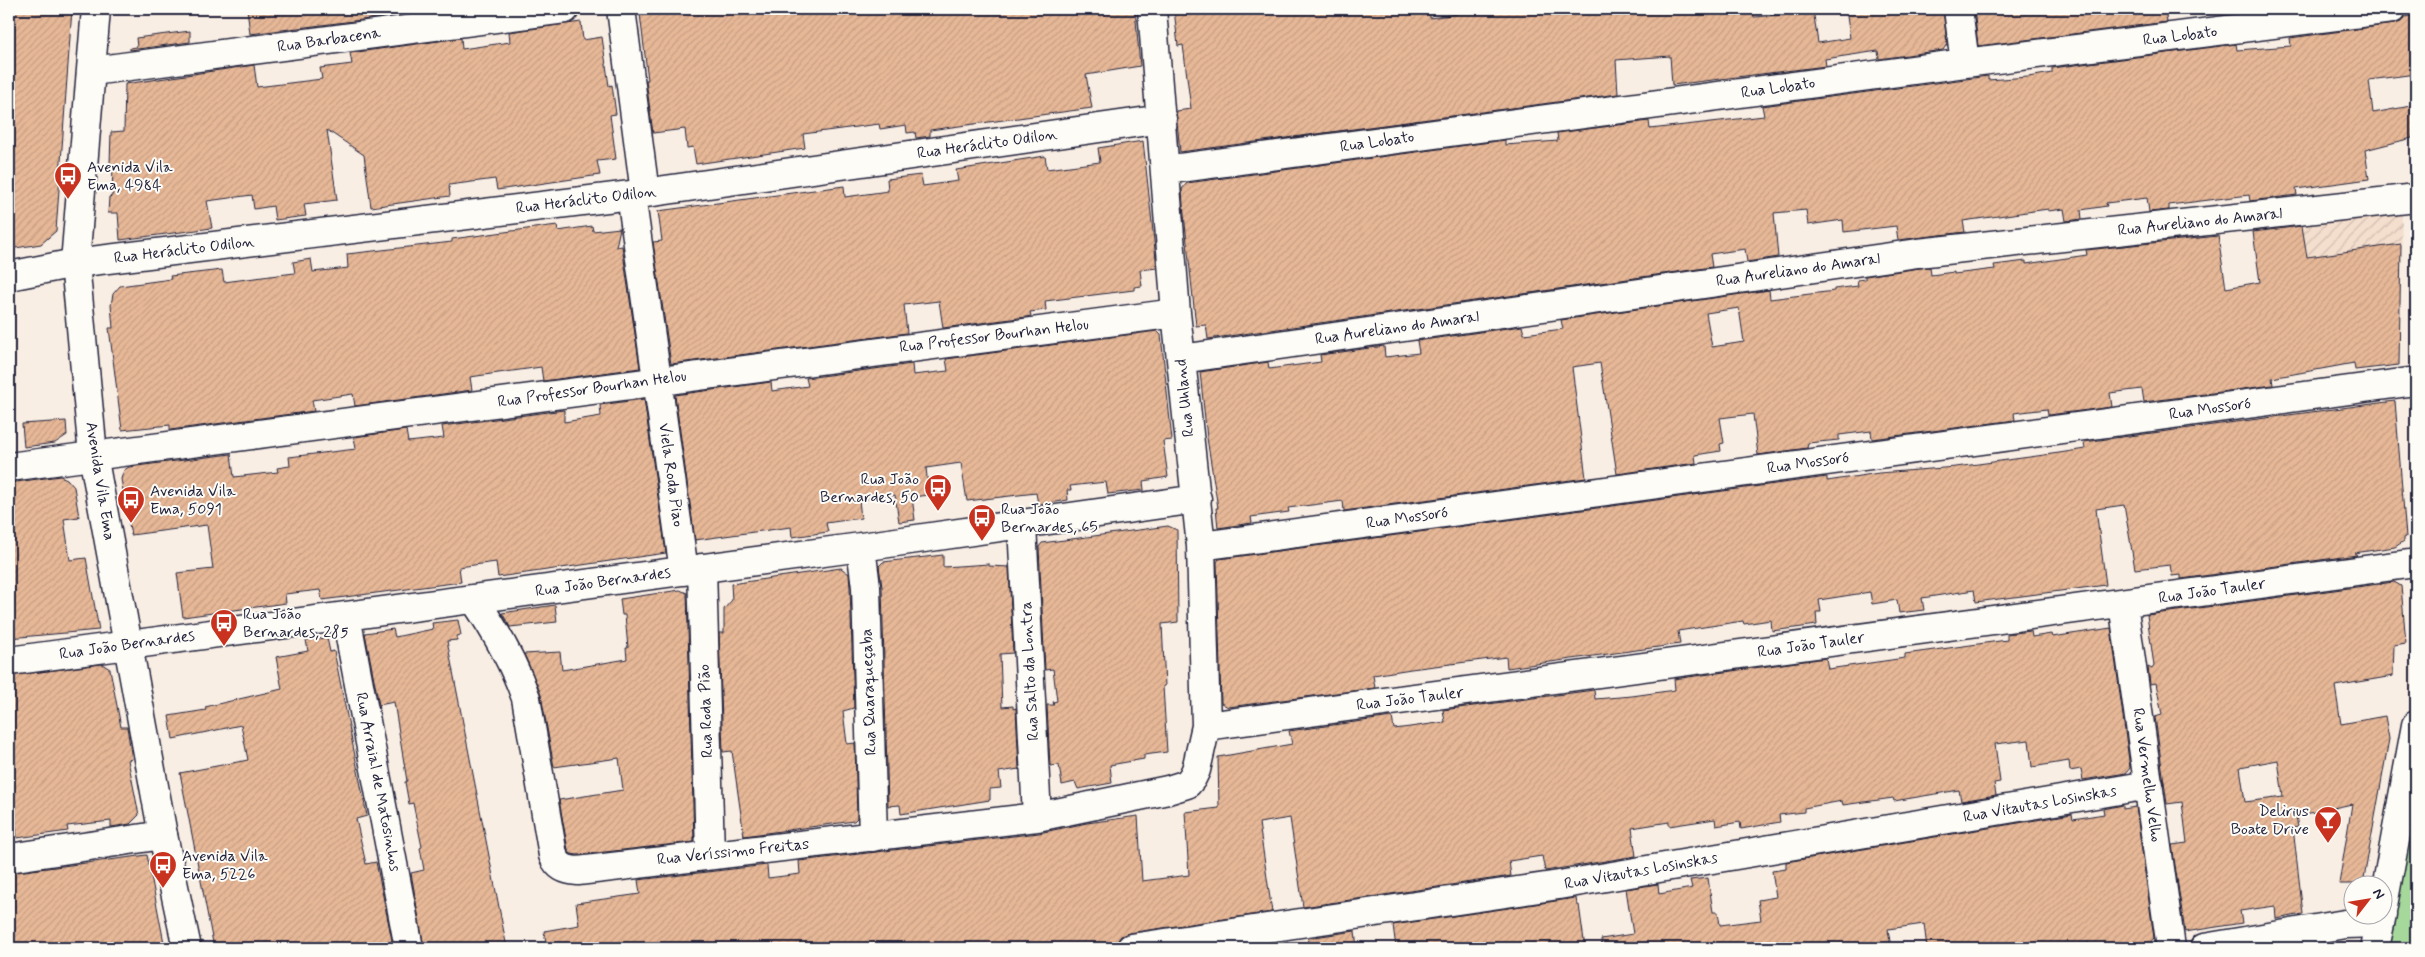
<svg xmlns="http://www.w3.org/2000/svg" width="2425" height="957" font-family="Mynerve,sans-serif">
<defs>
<pattern id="industrial-furrows" width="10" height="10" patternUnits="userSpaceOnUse" patternTransform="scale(1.25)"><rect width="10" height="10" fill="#f4decd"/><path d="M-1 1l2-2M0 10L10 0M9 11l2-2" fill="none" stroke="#d1beb1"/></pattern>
<pattern id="building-hatch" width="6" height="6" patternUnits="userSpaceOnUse" patternTransform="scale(1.25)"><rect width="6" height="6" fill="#e7b897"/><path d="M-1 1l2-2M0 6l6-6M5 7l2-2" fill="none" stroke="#c69e83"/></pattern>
</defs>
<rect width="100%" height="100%" fill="#f9eee4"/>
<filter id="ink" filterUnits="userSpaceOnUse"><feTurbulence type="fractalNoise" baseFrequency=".02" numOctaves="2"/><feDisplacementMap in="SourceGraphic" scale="10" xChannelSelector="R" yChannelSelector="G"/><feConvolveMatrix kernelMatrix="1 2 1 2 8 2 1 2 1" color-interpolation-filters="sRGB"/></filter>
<g filter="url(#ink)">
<!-- industrial -->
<path fill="url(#industrial-furrows)" d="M2402,211L2401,288L2311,299L2300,219Z"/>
<!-- park -->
<path fill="#a5d89a" stroke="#647d6a" d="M2416,742V948H2371Z"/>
<!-- building -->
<path fill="url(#building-hatch)" stroke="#22223b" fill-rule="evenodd" d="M9,9H72L56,231L41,244L9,249Z
M247,9H409V14L250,34Z
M675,9H1135L1140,66L1086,75L1092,108L930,130V136L916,138L915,132L907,133L906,125L880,129L879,124L803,134L805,148L696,164L693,147L687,148L685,129L653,133L646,80H648L640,14Z
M1174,9H1430V18L1457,14L1464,9H1753L1754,17L1793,14L1792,9H1813L1818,43L1850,38L1846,9H1943L1947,44L1943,50L1879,59L1878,51L1825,59L1826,66L1672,85L1670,56L1616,60L1618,94L1180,152L1176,111L1191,109L1183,45L1178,46Z
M1974,9H2165L2167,22L1978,46Z
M2416,15V74L2369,80L2373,113L2416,105V123L2412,138L2365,150L2369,179L2296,189L2297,195L2250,201L2249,195L2169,205V210L2149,212L2147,198L2106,203L2107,206L2081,210L2082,219L2066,221L2064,209L2048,211V209L1963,221L1965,232L1898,240L1896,226L1844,232L1843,220L1808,225L1806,210L1774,213L1778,257L1747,262L1745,249L1710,254L1712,267L1208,339L1206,325L1196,326L1183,205L1182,189L1187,183L1505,140V145L1558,141L1557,133L1649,121L1650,129L1764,116L1762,106L1988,76V80L2028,77L2052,73V68L2236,44L2237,50L2291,46L2290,38L2394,24L2401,22L2405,17Z
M581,22L583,40L602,37L609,86L612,85L616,114L610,115L616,159L597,161L600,175L497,190L495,179L449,185L450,196L371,207L364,155L327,130L337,200L304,204L306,216L275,220L273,206L254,209L252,195L207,201L212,228L120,240L118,213H108L109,197L112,196L113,164H110L111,132L124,131L125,84L254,65L257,87L322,79L320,68L352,64L350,53L461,38L462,49L510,42L509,32Z
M190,31V42L130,50V48L137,47L136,38Z
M1143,141L1157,268L1140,270L1142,286L1134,287V290L1045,301L1046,310L1030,312L1031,316L1026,317L943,328L939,301L904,305L907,333L671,364L653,242L662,241L658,211L844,186L845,197L888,191L887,179L921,175L923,186L958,181L956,170L1045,156L1047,169L1100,162L1098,148Z
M557,225L558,231L592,226L593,231L620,228L616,247L622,246L640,368L543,381L541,367L470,377L472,390L355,406L353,394L312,400L314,411L170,430V425L122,430L109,328H113L111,305L113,294L120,286L171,279L170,276L222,270L224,282L278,275L295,273L293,262L311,259L313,272L348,268L347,254L452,242V239Z
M2302,226L2307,257L2401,244L2399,365L2355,370L2354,363L2272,378L2273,385L2144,402L2142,389L2110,393L2112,407L2048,415L2047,409L2014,413L2015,420L1872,439L1871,431L1839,435V440L1808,443L1807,448L1758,455L1753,414L1720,418L1724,443L1720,444L1721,451L1695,455L1696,463L1617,474L1600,363L1572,367L1586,478L1344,511L1343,501L1288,508L1289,512L1251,517L1252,523L1218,528L1216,508H1218L1207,438L1200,372L1268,362L1269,369L1321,362L1320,355L1384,346L1385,357L1419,353L1417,341L1522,326L1524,334L1563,329L1561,320L1769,290L1770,299L1834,291V289L1858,286L1857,280L1865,279V276L1920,268L1930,267L1931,275L1954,272V274L1995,269L1994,265L2026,261V264L2087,255L2086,250L2218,236L2226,288L2260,282L2253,232ZM1739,308L1744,342L1712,347L1706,313Z
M1157,331L1161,335L1172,440L1163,441L1168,477L1143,481L1144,490L1108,494L1106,482L1070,486L1071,490H1067L1068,500L1056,502L1038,504L1036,493L967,501L961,463L926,468L929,495L912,497L915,520L899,522L895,495L859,500L861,518L826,523L828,532L792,537L791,527L695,540L675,395L771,382L772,391L808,386L806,378L912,364L913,375L948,371L946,359Z
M644,399L666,553L498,577L496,562L459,567L461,582L322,600L320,590L285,594L286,603L183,617L177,573L213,569L207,525L131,535L121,479L124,470L129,467L231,454L234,477L278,472L277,468L290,466L289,457L356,449L354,437L406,430L408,442L444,438L442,426L564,410V422L601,416L600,405Z
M2395,401L2406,537L2404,538V541L2395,547L2354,553L2357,555L2181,579V575L2172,576L2170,565L2135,569L2124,505L2096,509L2106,585L1976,602L1974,590L1922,598L1924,610L1899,613L1897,600L1872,604L1870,592L1819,600L1821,612H1816L1817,625L1772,631L1771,620L1744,624L1743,621L1678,631L1680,644L1507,668L1506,657L1411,669L1373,675L1375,688L1228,707L1221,703L1217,562L1219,559L1827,477V481L1879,473L1956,467L2059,453L2085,449L2084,442Z
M66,421L67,435L55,443L24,447L22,424Z
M60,476L67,479L74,487L79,517L64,519L70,560L86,558L99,630L9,638V483Z
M1168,526L1177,530L1178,622L1162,624L1165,686H1163L1167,752L1144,755V759L1110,765L1112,783L1078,789L1075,782L1062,785L1059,765L1050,766L1047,705H1054L1053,702L1057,701L1053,669L1045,670L1039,547L1042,543Z
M943,555V567L989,564V566L1009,567L1013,653L1000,654L1002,707L1013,706V709L1016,708L1019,769L999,772L1001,788L990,789V800L901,814L900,805L888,806L882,587L879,566L883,562Z
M841,568L849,574L850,588L854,708L843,711L847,744L855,743L857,818L854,821L744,836L732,751L723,752L719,633H724V609L732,600L731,584Z
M2394,582L2401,586L2406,643L2394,645L2393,676L2335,686L2341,724L2385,716L2389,739L2363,884H2339L2352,804L2296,816L2298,827L2293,828L2303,914L2276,919L2275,906L2240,911L2242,923L2185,932L2172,845L2187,843L2182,802L2167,804L2155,717L2162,715L2156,683L2150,684L2148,667L2152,669L2154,666L2147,615ZM2278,760L2283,797L2245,802L2240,767Z
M680,590L687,593L694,842L578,855L571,854L568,850L559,800L623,790L619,758L554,767L541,695L524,654L560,652L562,670L627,659L626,648H628L625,615H622L620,599Z
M555,605L557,622L510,627L502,613Z
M458,620L461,635L457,636V640L447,641L507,948H424L411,873L424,870L420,848L422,847L413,803L409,804L405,782L407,781L394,702L379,705L365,633L393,629L395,637L433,629L432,623Z
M2111,628L2130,768L2126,773L2083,780L2081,769L2070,771L2069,761L2032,767L2029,740L1995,744L2000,782L1994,783L1996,795L1961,801L1959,790L1894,801L1893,798L1843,805L1842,801L1804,808V812L1779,815L1780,822L1741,829L1740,822L1716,826L1715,819L1669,826V822L1632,828L1636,856L1545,871L1542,856L1509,861L1511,876L1303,907L1290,818L1259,823L1272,912L1129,933L1121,936L1116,943L1084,948H547L544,931L579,925L576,903L640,894L638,880L767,865L768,878L800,874L799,861L1039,833L1087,823L1138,816L1142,881L1189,875L1185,812L1219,808L1218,757L1292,744L1289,731L1392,717L1394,729L1410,727L1445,722L1443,710L1594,690L1595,699L1632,696L1675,690L1674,679L1826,658L1828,669L1905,658V654L2007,640V634L2031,631L2032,637L2051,634L2052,637Z
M327,638L330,652L334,651L367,816L356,819L366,864L376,862L392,940L385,948H289L288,944L266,948H214L180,773L248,760L241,725L173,739L169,716L206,710L205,707L282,689L276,657L308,651L306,640Z
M102,664L110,669L121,727H127L132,759L128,760L139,815L130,824L111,827V821L67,826L68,831L17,838L9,766V676Z
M2123,805V809L2136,807L2154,938L2147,946L2134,948H2090L2089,943L2053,948H1927L1924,924L1888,929L1891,948H1602L1601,939L1633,934L1626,889L1658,884L1659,894L1692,888L1690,880L1708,878L1713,912H1718L1720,925L1761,920L1758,900L1776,897L1772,871L1786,869V862L2072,814L2073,819L2104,814L2103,809Z
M147,855L165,948H9V873Z
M1576,898L1577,905H1579L1585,948H1396L1393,925Z
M1355,931L1357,948H1310L1308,938Z
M1276,942L1277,948H1237Z"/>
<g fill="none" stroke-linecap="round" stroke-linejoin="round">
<defs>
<path id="minor" d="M621,9L645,193
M1958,9L1965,63
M92,71L565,9
M1165,170L1965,63L2392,9
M631,195L684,571
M9,276L75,263L631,195L1162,119
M1181,359L1918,253L2416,198
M9,467L1176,313
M1022,525L1037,817
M1201,546L2416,381
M861,547L866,587L873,837
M702,568L710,854
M474,599C495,630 514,663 526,698L553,855C558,867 565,870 578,871L1037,817L1168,790L1187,784L1192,778L1196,770L1206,726L1201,546L1176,313L1152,9
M2123,603L2171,948
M346,616L409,948
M9,661L861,547L1197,499
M1206,726L2416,563
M9,858L163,835
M1131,948L1559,885L2149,785
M2204,948L2345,924L2380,923"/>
<path id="major" d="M96,9L75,263L93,455L163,835L187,948
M2382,911L2416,725
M2375,948L2382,914"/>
</defs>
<!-- minor casing -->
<use href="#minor" stroke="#22223b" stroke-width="31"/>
<!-- major casing -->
<use href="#major" stroke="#22223b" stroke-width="31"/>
<!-- path -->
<path stroke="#22223b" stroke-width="3" stroke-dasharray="5 4" stroke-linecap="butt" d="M2416,948V946"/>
<!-- minor -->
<use href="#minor" stroke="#fdfcf7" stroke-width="28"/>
<!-- major -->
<use href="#major" stroke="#fdfcf7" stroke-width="28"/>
</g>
</g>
<!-- icons -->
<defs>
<symbol id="bus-pin" viewBox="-11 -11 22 30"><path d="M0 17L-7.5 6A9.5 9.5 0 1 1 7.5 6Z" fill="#c8321e" stroke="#fdfcf7"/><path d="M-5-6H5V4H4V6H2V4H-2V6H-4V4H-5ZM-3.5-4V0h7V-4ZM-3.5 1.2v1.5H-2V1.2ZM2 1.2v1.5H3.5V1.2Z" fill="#fff"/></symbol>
<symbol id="bar-pin" viewBox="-11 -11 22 30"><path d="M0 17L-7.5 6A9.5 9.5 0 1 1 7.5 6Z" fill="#c8321e" stroke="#fdfcf7"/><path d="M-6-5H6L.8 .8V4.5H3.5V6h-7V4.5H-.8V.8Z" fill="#fff"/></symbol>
</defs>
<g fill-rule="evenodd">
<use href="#bus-pin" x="52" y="160" width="32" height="43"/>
<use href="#bus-pin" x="922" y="472" width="32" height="43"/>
<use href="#bus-pin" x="115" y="484" width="32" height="43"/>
<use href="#bus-pin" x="966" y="502" width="32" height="43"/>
<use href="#bus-pin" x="208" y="607" width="32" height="43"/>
<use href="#bar-pin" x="2312" y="804" width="32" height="43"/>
<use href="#bus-pin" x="147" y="849" width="32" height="43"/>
</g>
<g text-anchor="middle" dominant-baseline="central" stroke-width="4" stroke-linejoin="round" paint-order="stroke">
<!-- street labels -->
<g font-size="16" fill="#22223b" stroke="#fdfcf7">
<text transform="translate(2180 36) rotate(-7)">Rua Lobato</text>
<text transform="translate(329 40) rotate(-8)">Rua Barbacena</text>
<text transform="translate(1778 88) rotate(-8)">Rua Lobato</text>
<text transform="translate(1377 142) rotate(-8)">Rua Lobato</text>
<text transform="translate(987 144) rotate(-8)">Rua Heráclito Odilon</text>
<text transform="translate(586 200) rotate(-7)">Rua Heráclito Odilon</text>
<text transform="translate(2200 222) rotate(-6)">Rua Aureliano do Amaral</text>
<text transform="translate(184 250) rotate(-7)">Rua Heráclito Odilon</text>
<text transform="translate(1798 270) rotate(-8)">Rua Aureliano do Amaral</text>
<text transform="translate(1397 328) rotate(-8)">Rua Aureliano do Amaral</text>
<text transform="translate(994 336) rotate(-7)">Rua Professor Bourhan Helou</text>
<text transform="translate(592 389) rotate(-8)">Rua Professor Bourhan Helou</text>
<text transform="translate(1185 398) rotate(-96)">Rua Uhland</text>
<text transform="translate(2210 409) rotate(-8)">Rua Mossoró</text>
<text transform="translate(1808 463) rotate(-8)">Rua Mossoró</text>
<text transform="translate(671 475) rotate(82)">Viela Roda Piao</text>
<text transform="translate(100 481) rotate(81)">Avenida Vila Ema</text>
<text transform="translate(1407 518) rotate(-8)">Rua Mossoró</text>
<text transform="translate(603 582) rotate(-8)">Rua João Bernardes</text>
<text transform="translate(2212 591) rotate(-8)">Rua João Tauler</text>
<text transform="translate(127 645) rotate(-8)">Rua João Bernardes</text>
<text transform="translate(1811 645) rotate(-8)">Rua João Tauler</text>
<text transform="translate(1030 671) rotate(-93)">Rua Salto da Lontra</text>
<text transform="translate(869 692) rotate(-92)">Rua Quaraqueçaba</text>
<text transform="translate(1410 699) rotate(-7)">Rua João Tauler</text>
<text transform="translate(706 711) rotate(-92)">Rua Roda Pião</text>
<text transform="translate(2147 775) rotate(82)">Rua Vermelho Velho</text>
<text transform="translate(378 782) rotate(79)">Rua Arraial de Matosinhos</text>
<text transform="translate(2040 804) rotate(-10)">Rua Vitautas Losinskas</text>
<text transform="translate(733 852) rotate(-6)">Rua Veríssimo Freitas</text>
<text transform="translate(1641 871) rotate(-10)">Rua Vitautas Losinskas</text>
</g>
<!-- poi labels -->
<g font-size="16" fill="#22223b" stroke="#fdfcf7" text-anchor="start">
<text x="87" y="167">Avenida Vila<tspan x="87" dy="18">Ema, 4984</tspan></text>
<text x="919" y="479" text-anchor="end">Rua João<tspan x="919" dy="18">Bernardes, 50</tspan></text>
<text x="150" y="491">Avenida Vila<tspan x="150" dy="18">Ema, 5091</tspan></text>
<text x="1001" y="509">Rua João<tspan x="1001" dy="18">Bernardes, 65</tspan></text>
<text x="243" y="614">Rua João<tspan x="243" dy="18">Bernardes, 285</tspan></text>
<text x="2309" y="811" text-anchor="end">Delirius<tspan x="2309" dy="18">Boate Drive</tspan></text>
<text x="182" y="856">Avenida Vila<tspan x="182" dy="18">Ema, 5226</tspan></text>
</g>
</g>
<!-- margin -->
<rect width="2425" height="957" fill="none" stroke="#fdfcf7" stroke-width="30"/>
<rect x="15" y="15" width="2395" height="927" fill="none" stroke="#22223b" stroke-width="2" filter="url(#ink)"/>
<!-- north arrow -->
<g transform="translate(2368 900) rotate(59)"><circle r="24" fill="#fdfcf7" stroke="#a5a5ac"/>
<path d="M0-4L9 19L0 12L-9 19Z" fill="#c8321e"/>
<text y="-8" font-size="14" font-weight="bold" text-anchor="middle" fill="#22223b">N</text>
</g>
</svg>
